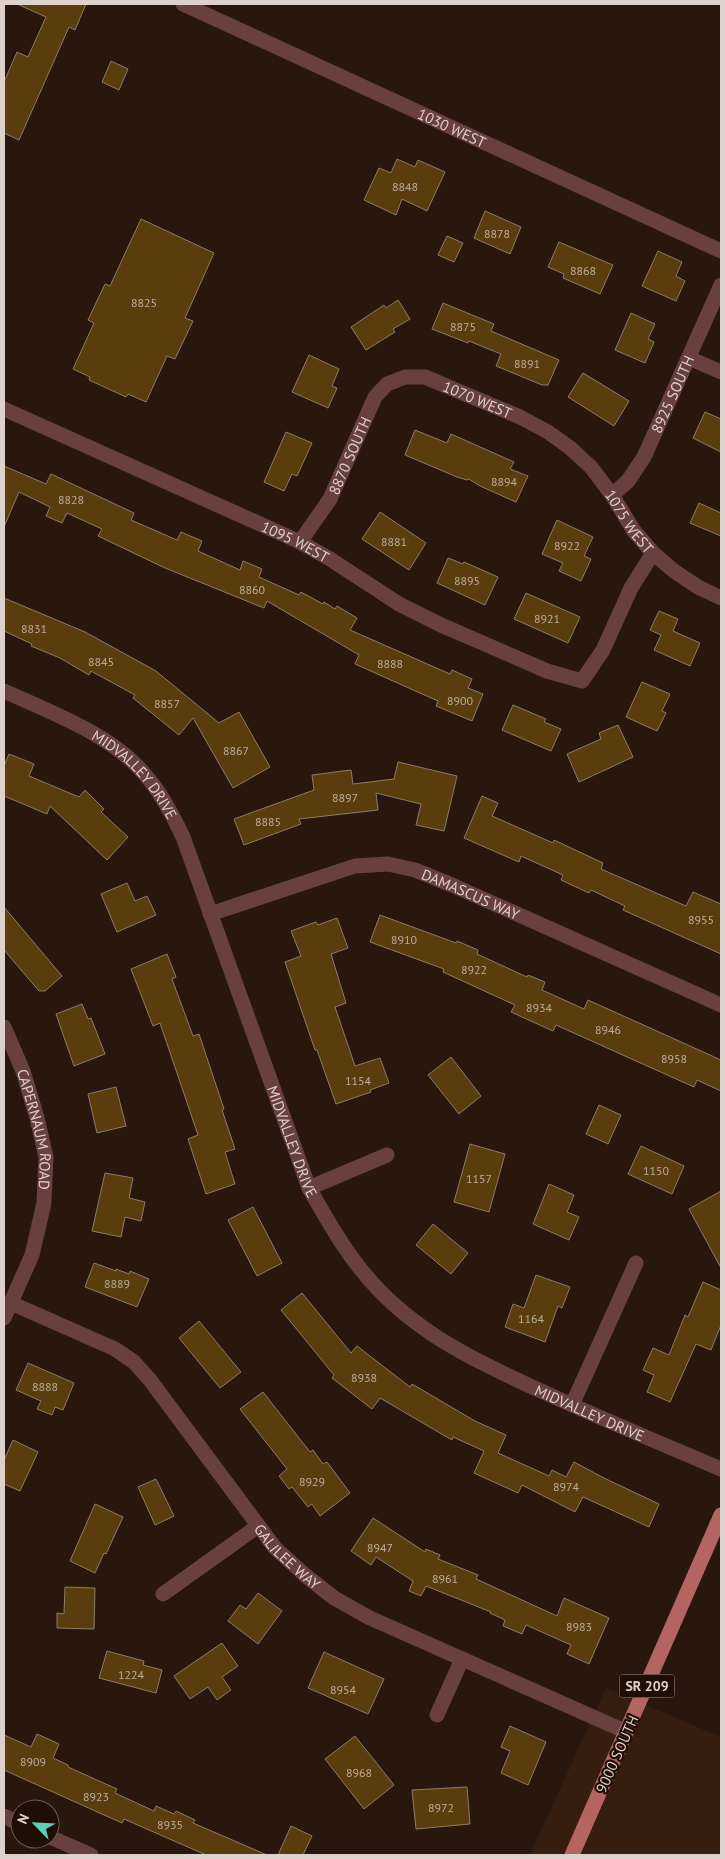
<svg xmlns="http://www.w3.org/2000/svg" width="725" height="1859" font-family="'PT Sans',sans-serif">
<rect width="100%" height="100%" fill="#29170e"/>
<!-- built -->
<path fill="#351d10" d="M606,1688L721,1737V1855H530Z"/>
<!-- building -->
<path fill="#5a3d0d" stroke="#8b7c69" d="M17,4H86L75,30L69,27L19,140L4,133V82L17,52L28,57L46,17Z
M111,61L128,69L119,90L102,82Z
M397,159L415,167L418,160L445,172L427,211L402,199L396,215L364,200L379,168L391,173Z
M485,211L521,227L510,254L474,238Z
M141,219L214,253L185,318L193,321L175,359L167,356L146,402L128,394L126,397L89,380L90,377L73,369L94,323L88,320L105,284L110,286Z
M447,236L463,243L454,262L438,255Z
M559,242L613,265L600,294L563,278L564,274L548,267Z
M658,251L682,262L676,276L685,281L676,301L642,286Z
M398,300L410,319L393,329L395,332L366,350L351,327L384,305L386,308Z
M443,303L494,324L491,331L559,360L548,385H542L496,366L501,354L469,341L468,343L432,329Z
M631,313L655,324L648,339L654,342L645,363L615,350Z
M309,355L339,369L332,386L337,388L328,408L292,392Z
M583,373L629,401L614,426L568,397Z
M705,412L721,419V452L693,438Z
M415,430L447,443L451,434L514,462L510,469L528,476L516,502L480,486L469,479L467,480L457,477L405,455Z
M286,432L312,443L297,476L292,474L284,491L264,482Z
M4,466L46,484L51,474L134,513L131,520L177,540L181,532L202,541L198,551L240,570L243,561L262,569L259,577L299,595L301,592L323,604L324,602L335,609L337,606L357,618L350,630L450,674L452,670L472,679L468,688L483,694L472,721L436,706L438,701L355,664L359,655L267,601L264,608L165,568L98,536L102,529L67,513L62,523L46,516L50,507L19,492L4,527Z
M699,503L721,513V536L690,523Z
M380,512L426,543L409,570L362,539Z
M557,520L593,537L584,556L591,559L581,581L559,571L563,563L542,554Z
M448,558L463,564L464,562L498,577L485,605L437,583Z
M526,593L580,617L568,643L514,619Z
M4,598L85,632L156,671L219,723L239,712L270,767L233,788L193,718L179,735L133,698L135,695L91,671L89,675L60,658L31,646L32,644L4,631Z
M659,611L678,619L673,631L700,643L690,666L654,650L661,635L650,630Z
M642,682L670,694L662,711L666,713L657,731L626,717Z
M513,705L546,719L544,722L561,729L551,751L502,730Z
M618,725L633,757L579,782L567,754L601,739L599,733Z
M9,754L34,764L29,776L79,797L85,790L104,809L101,812L128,837L107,860L50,806L47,814L4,796V766Z
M398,762L457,776L444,831L416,825L421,804L376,793L378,810L299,819L301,824L244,845L234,819L314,790L312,775L351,770L353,784L394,779Z
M482,796L498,803L492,816L553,843L554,840L603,863L601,869L686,906L693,892L721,904V954L623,910L625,906L591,890L589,893L561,880L563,875L521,856L519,862L464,838Z
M127,883L135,901L147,896L156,915L117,932L101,894Z
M4,907L62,976L45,991H39L4,950Z
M380,915L456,943L457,941L478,950L477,954L527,977L528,975L545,982L542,990L584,1009L588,1000L721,1060V1091L697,1080L694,1087L556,1025L553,1031L511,1012L515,1005L443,972L444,969L370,942Z
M337,918L348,948L331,954L346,1003L335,1007L355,1066L380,1058L389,1083L370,1090L371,1092L336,1104L317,1050H315L285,962L301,956L291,931L316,922L318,925Z
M167,954L176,977L172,979L193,1036L199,1034L224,1109L222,1110L235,1149L225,1152L235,1184L206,1194L188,1139L198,1135L160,1023L153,1026L131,969Z
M82,1004L88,1019L91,1018L105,1054L74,1066L56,1014Z
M451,1057L481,1096L459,1114L428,1075Z
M116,1087L126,1126L97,1133L88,1094Z
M599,1105L621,1115L608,1144L586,1134Z
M470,1144L505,1154L489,1212L454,1202Z
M641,1146L684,1166L672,1194L628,1174Z
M105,1173L133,1178L129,1198L145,1202L141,1221L125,1217L121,1237L92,1231Z
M549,1184L574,1195L567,1212L579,1217L569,1240L533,1224Z
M721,1191V1268L689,1209Z
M253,1207L282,1263L257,1276L228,1220Z
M433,1224L468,1253L451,1274L416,1245Z
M94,1263L116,1271V1269L129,1274L130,1271L149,1279L137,1307L85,1287Z
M536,1275L570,1287L562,1308L558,1306L545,1342L505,1327L513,1304L524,1308Z
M703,1282L721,1290V1325L711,1350L696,1344L670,1402L647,1392L654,1375L643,1370L653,1348L669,1355L685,1315L688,1317Z
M302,1293L351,1353L357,1346L410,1387L412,1384L475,1421L506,1435L498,1453L549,1476L552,1470L566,1477L574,1462L606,1479L659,1504L649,1527L583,1497L575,1512L522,1485L518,1493L474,1473L484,1451L453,1437L452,1440L380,1398L372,1409L332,1378L334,1375L281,1310Z
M199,1321L241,1372L220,1388L179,1338Z
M28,1363L74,1383L63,1410L55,1407L52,1415L37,1409L41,1401L16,1390Z
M263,1392L310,1452L313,1450L323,1464L327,1462L350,1493L320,1516L312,1504L308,1507L292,1487L289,1489L279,1476L287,1469L240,1409Z
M13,1440L38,1452L20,1491L4,1484V1460Z
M156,1479L174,1516L155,1525L138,1487Z
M95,1504L123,1517L106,1554L104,1553L95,1573L70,1561Z
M373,1518L425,1552L426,1549L440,1555L438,1559L478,1575L476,1579L557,1616L564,1598L609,1618L589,1664L567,1654L571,1645L526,1625L522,1634L503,1626L505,1620L490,1613L491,1612L426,1586L421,1596L409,1591L413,1581L376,1557L371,1565L351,1551Z
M65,1587L95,1588L94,1629L57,1628V1613L64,1614Z
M258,1593L282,1611L258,1644L228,1621L240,1605L246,1609Z
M222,1643L238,1666L222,1677L231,1690L217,1700L208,1687L190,1699L174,1676Z
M107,1651L144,1661L143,1665L162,1670L156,1693L99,1678Z
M324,1652L384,1679L368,1714L308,1688Z
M510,1726L546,1742L528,1785L501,1773L510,1751L501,1747Z
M37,1734L59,1744L53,1758L68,1765V1767L117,1789L115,1793L154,1811L156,1806L174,1814L176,1811L195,1820L193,1823L267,1855H206L124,1819L122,1823L4,1770V1735L31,1747Z
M355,1736L394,1785L364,1809L325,1759Z
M467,1787L470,1824L416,1829L412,1790Z
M291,1826L312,1836L303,1855H278Z"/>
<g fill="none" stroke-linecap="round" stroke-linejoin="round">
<!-- minor -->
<g stroke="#68413f" stroke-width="15">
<path id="s1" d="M183,4L721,251"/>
<path d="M689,358L721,372"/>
<path id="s2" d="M4,409L300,542L330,559L399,604L441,625L547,671L582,681L603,650L631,588L653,553"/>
<path id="s3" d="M612,495L628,481L644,457L721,285"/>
<path id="s4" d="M300,542L330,499L375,397L387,384L405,377H425L520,417L548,432L569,447L591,467L612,495L634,531L653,553L674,571L698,587L721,598"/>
<path id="s5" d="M4,691C48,711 107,733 140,769C159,789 171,812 183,837L309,1188C329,1223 349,1259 377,1288C425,1339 488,1367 550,1395C607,1421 664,1445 721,1469"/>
<path id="s6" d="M210,914L355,866L388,864L415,870L452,885L721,1005"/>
<path id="s7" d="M4,1027L23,1071L37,1118L46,1157L44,1203L32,1255L4,1318"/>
<path d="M309,1188L387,1155"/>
<path id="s8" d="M11,1303L115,1349L134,1362L150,1380L275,1548L305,1575L334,1598L370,1618L627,1732"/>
<path d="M572,1405L636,1263"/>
<path d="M163,1594L258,1526"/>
<path d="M437,1715L462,1659"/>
<path d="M4,1816L20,1824"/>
<path d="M50,1837L91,1855"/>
</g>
<!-- primary -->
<path stroke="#b46461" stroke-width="15" d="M572,1855L721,1515"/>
</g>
<g text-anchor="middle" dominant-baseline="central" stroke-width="4.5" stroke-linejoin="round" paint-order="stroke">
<!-- number labels -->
<g font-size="12" fill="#bdac9c">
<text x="405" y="186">8848</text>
<text x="497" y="233">8878</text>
<text x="583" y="270">8868</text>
<text x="144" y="302">8825</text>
<text x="463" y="326">8875</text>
<text x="527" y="363">8891</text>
<text x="504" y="481">8894</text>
<text x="71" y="499">8828</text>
<text x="394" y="541">8881</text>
<text x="567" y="545">8922</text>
<text x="467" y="580">8895</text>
<text x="252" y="589">8860</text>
<text x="547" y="618">8921</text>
<text x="34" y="628">8831</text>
<text x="101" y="661">8845</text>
<text x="390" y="663">8888</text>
<text x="460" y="700">8900</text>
<text x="167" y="703">8857</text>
<text x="236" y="750">8867</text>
<text x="345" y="797">8897</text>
<text x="268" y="821">8885</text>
<text x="701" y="919">8955</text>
<text x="404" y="939">8910</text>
<text x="474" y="969">8922</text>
<text x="539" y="1007">8934</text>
<text x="608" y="1029">8946</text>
<text x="674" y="1058">8958</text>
<text x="358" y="1080">1154</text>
<text x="656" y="1170">1150</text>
<text x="479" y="1178">1157</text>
<text x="117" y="1283">8889</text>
<text x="531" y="1318">1164</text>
<text x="364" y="1377">8938</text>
<text x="45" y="1386">8888</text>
<text x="312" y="1481">8929</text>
<text x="566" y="1486">8974</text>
<text x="380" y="1547">8947</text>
<text x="445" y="1578">8961</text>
<text x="579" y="1626">8983</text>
<text x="131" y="1674">1224</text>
<text x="343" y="1689">8954</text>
<text x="33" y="1761">8909</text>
<text x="359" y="1772">8968</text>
<text x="96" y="1796">8923</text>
<text x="441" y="1807">8972</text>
<text x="170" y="1824">8935</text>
</g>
<!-- shield labels -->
<rect fill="#1f0e06" stroke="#a59690" stroke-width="1" x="619.5" y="1674.5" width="55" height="23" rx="4"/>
<g font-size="14" font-weight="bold" fill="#ded1cb">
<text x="647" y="1686">SR 209</text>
</g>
<!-- street labels -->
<g font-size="15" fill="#ded1cb" stroke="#1f0e06">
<text stroke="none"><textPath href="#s1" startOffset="296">1030 WEST</textPath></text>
<text stroke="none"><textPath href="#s3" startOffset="119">8925 SOUTH</textPath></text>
<text stroke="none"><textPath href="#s4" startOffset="278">1070 WEST</textPath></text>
<text stroke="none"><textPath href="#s4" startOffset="100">8870 SOUTH</textPath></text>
<text stroke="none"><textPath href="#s4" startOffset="478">1075 WEST</textPath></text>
<text stroke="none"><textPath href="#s2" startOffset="320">1095 WEST</textPath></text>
<text stroke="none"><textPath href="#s5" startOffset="158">MIDVALLEY DRIVE</textPath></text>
<text stroke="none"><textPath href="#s6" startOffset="274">DAMASCUS WAY</textPath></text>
<text stroke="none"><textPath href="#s7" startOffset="108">CAPERNAUM ROAD</textPath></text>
<text stroke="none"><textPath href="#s5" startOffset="562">MIDVALLEY DRIVE</textPath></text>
<text stroke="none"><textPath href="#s5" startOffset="981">MIDVALLEY DRIVE</textPath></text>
<text stroke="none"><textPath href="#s8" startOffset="385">GALILEE WAY</textPath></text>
<text transform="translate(617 1754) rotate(-66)">9000 SOUTH</text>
</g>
</g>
<!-- border -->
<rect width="725" height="1859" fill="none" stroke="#ded1cb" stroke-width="10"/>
<!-- north arrow -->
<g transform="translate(35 1824) rotate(294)"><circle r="24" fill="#1f0e06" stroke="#6b5c55"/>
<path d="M0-4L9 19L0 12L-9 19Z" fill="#5eceb7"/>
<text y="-8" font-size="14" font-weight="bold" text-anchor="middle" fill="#ded1cb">N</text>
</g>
</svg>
